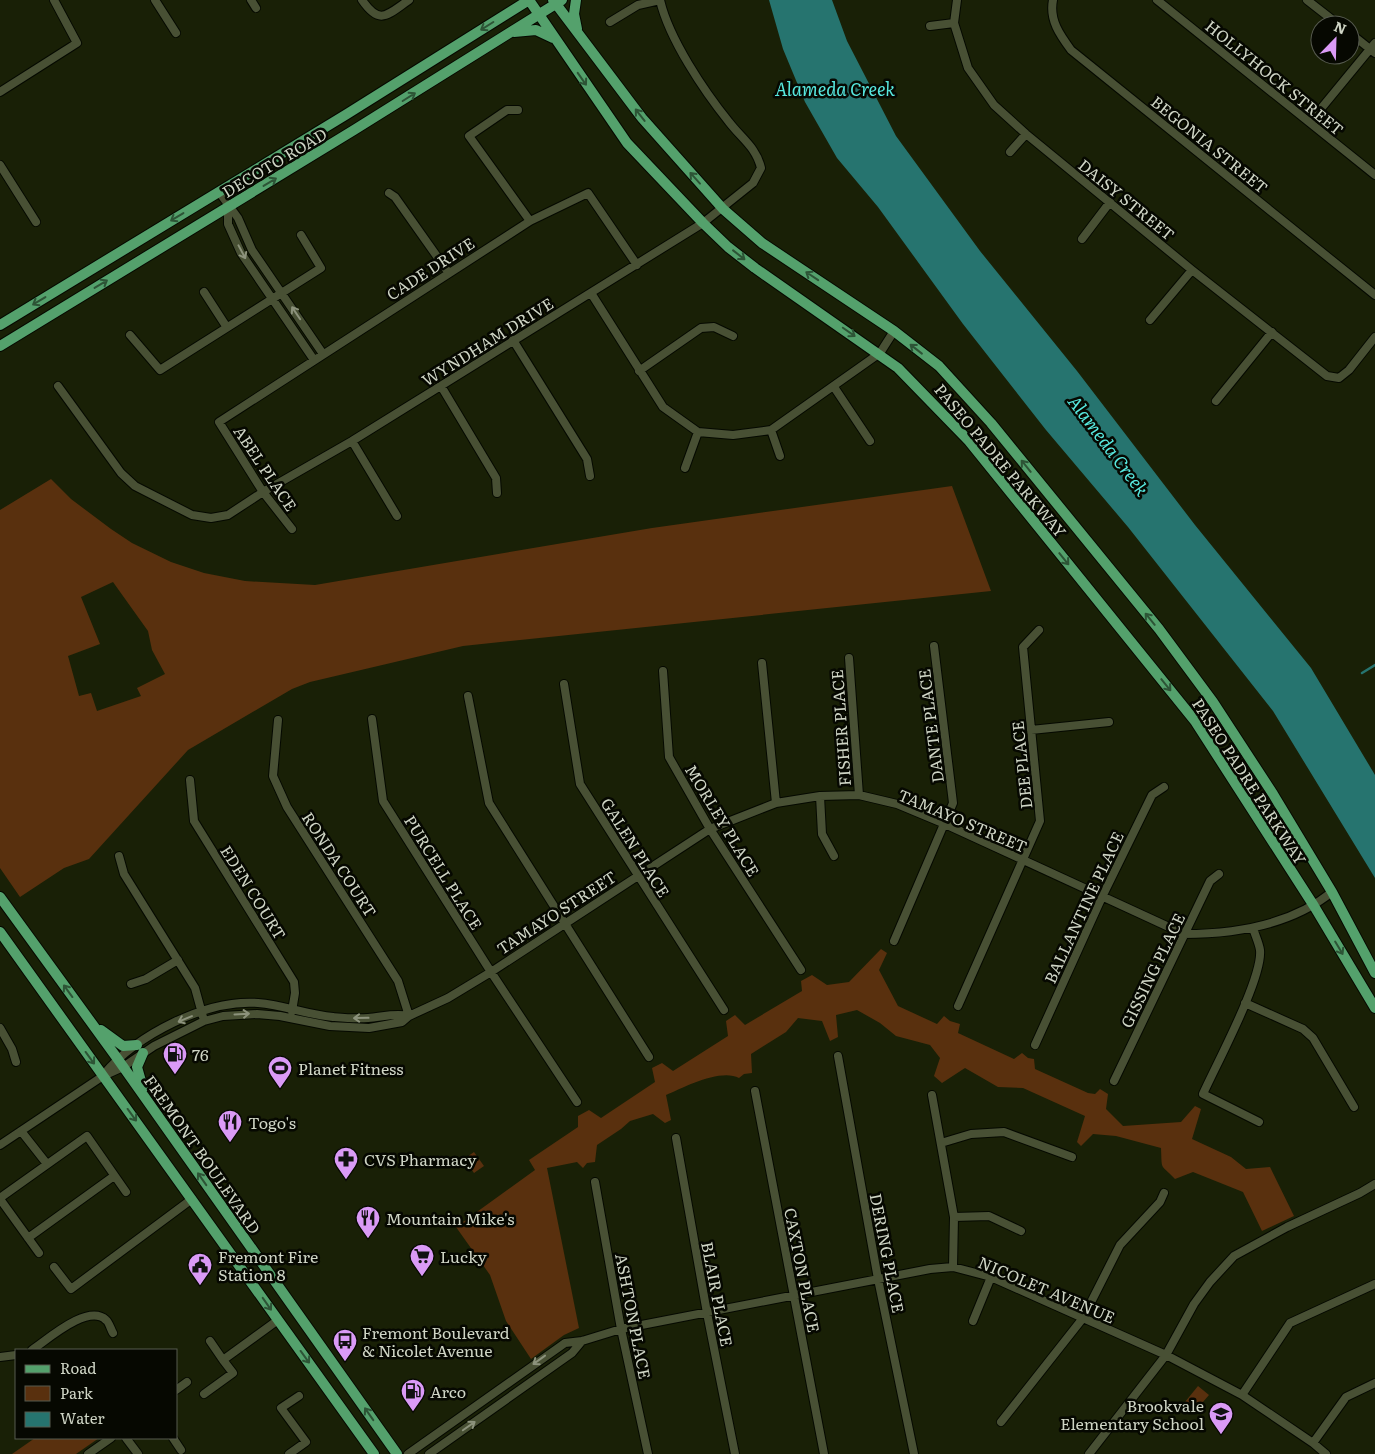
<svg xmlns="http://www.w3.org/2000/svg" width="1375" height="1454" font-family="Literata,serif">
<rect width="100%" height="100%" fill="#192006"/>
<!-- green -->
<path fill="#59300e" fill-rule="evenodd" d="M51,479L71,499L111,529L132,543L171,562L204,573L245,581L315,585L652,528L952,486L991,591L463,646L310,682L292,689L188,750L89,859L64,868L20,897L0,868V510ZM113,582L148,631L152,650L165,674L137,688L141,696L97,711L91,693L79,696L68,656L100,644L81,597Z
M881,949L887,953L879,970L898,1006L937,1024L944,1016L950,1021L960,1024L958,1033L1014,1059L1022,1053L1028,1058L1034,1059L1035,1069L1088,1093L1095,1094L1100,1089L1108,1094L1106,1109L1123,1126L1181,1122L1195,1106L1201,1109L1192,1139L1231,1157L1246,1169L1270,1167L1294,1216L1262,1231L1243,1192L1193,1172L1175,1179C1160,1163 1162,1172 1161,1148L1116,1136L1093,1134L1081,1146L1077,1142L1085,1116L1023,1088L998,1087L965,1068L942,1083L934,1076L940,1058L930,1045L896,1036L880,1023L857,1010L836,1015L838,1037L830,1041L822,1021L798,1018L786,1032L751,1054L752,1073L744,1074L739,1078C721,1068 684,1087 666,1095L671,1120L665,1123L653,1114L630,1121L621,1129L597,1145L595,1162L587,1163L583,1168L577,1162L547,1168L579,1328L564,1335L531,1359L506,1321L490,1275L456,1227L535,1170L529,1160L578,1127V1116L589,1110L601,1118L655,1082L652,1068L662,1063L673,1071L728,1036L726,1021L735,1015L745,1025L802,991L801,981L812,975L827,985L849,982Z
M474,1152L484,1166L474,1173L464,1159Z
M1198,1386L1209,1395L1196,1410L1185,1402Z
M35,1438H99L76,1454H12Z"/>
<!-- water -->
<path fill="#26746f" d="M769,0H832L847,41L896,136L980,251L1077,371L1195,525L1311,668L1375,775V878L1273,711L1128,527L1046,430L963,324L878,207L837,158L805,102L783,49Z"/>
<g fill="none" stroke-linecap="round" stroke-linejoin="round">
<!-- stream -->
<path stroke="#26746f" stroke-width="2.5" d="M1362,673L1375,665"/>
<defs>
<path id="minor" d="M155,0L176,33
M251,0L256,8
M362,0C380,26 387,15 409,0
M957,0L954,23L968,68L994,105L1026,134L1192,270L1327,376L1339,378L1349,370L1375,337
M1053,0C1049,20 1060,35 1071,50L1375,295
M1157,0L1375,175
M1307,0L1339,25
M610,22L638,5L660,0
M930,26L954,23
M1350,33L1375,53
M0,92L77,43L54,0
M518,110H507L469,136L530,221
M1310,122L1375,43
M1010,152L1026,134
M0,165L36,222
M219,192L238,218L252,250L323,354
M389,193L395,197L448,272
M228,207V224L241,253L314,360
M1082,239L1110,202
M204,292L226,326
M591,293L663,407L698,432L733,435L771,430L880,353L894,331
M1150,320L1192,270
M130,335L160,370L321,268L301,235
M513,340L587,459L590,476
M639,371L701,328L714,327L733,336
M58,386L121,473L135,486L192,515L211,518L228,515L263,492L352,441L703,223L753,183L761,168C756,147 742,139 729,122C704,91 669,39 660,0
M441,386L496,478L497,493
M834,387L870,441
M1216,401L1272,332
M771,430L780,456
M352,441L397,516
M685,468L698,432
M292,529L263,492L219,422L530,221L588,193L637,265
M849,658L859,795
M762,663L776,803
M663,671L669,757L710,829L801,970
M564,684L580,784L724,1010
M468,696L489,803L649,1057
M372,719L383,801L491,972L577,1102
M278,720L273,776L287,807L398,981L409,1016
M1031,730L1109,722
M190,780L194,821L294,982L295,993L292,1011
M820,796L822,834L834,856
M119,856L124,874L195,988L203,1017
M1253,928C1255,935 1259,943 1260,950C1263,978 1216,1065 1203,1094L1259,1122
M894,941L953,803L934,646
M131,984L146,979L178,960
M1245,1003L1303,1029L1313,1038L1354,1107
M958,1006L1040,821L1023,647L1039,630
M0,1028L12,1049L16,1062
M1035,1045L1102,897L1152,795L1164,787
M838,1056L878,1279L914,1454
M104,1074C137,1035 206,999 258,1003C284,1005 308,1015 333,1017C345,1018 356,1019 368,1018C382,1017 395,1013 409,1016
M1114,1081L1210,881L1219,874
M755,1091L824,1454
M932,1095L954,1217L953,1267
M21,1131L47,1164
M676,1138L707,1313L735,1454
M941,1143L971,1134L1004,1132L1072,1157
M0,1145L103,1076L123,1067L154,1046L204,1021L223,1016L257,1014L280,1016L330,1026L369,1028L402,1022L409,1016L448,998L491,972L710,829L776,803L820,796L859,795L897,804L945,824L1184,934C1235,934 1291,925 1332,892
M595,1182L621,1329L648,1454
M0,1198L87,1136L126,1192
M0,1199L39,1253
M954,1217L989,1216L1021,1231
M28,1238L114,1176
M54,1267L71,1289L192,1199
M973,1321L991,1277
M210,1341L223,1360
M32,1350C47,1340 88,1303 106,1320C109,1322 111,1330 113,1333
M0,1357L16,1355
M176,1390L187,1382
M204,1394L233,1373L223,1360L278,1320
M1242,1395L1290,1323L1375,1284
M1001,1422L1083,1318L1120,1245L1160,1202L1164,1193
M126,1438L138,1454
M173,1438L181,1450
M1313,1443L1346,1397L1375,1383
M88,1454L111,1438
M289,1454L306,1442L281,1408L299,1396
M408,1454L565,1343L582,1341L621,1329L930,1269L953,1267L991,1277L1166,1355L1242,1395L1313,1443L1326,1454
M429,1454L572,1353L582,1341
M1089,1454L1166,1355L1194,1304L1210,1282L1234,1256L1287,1227L1360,1193L1375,1184"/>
<path id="major" d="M529,0L627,143L703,223L728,247L755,268L898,368L969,441L1195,721L1314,906L1375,1008
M553,0L642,118L723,209L762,243L894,331L939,366L991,423L1159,629L1213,702L1273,794L1332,892L1375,973
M576,0L574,14L577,29
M514,32L536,30L553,38
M0,325L347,114L529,0
M0,346L354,130L562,0
M0,897L117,1058L397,1454
M0,932L374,1454
M101,1030L123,1046L137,1045
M143,1088L137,1067L143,1053"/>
</defs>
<!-- minor casing -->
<use href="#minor" stroke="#050900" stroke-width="10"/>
<!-- major casing -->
<use href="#major" stroke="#050900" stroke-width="12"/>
<!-- minor -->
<use href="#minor" stroke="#485034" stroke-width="8"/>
<!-- major -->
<use href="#major" stroke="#54a16c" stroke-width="10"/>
</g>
<!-- one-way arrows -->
<defs><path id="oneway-shaft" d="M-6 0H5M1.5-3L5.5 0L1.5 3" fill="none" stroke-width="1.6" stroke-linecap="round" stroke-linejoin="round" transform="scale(1.25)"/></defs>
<g stroke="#2d5436">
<use href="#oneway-shaft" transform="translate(487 26) rotate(148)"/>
<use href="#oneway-shaft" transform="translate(582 79) rotate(55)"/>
<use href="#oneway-shaft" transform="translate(409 97) rotate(-32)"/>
<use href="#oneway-shaft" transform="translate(640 115) rotate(-128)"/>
<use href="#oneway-shaft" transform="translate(695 178) rotate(-132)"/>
<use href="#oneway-shaft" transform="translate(270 182) rotate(-31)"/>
<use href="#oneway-shaft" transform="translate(177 217) rotate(149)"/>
<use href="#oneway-shaft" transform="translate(739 255) rotate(38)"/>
<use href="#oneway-shaft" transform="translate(812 276) rotate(-146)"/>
<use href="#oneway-shaft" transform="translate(101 284) rotate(-31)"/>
<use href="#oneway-shaft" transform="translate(39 301) rotate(149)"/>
<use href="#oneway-shaft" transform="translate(849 332) rotate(35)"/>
<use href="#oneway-shaft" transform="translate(916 349) rotate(-142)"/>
<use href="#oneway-shaft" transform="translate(1026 466) rotate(-129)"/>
<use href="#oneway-shaft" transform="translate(1064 559) rotate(51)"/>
<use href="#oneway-shaft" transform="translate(1150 619) rotate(-129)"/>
<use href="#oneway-shaft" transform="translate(1166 685) rotate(51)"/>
<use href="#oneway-shaft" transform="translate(1339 948) rotate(59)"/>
<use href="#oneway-shaft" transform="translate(68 991) rotate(-126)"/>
<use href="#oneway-shaft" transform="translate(90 1058) rotate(54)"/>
<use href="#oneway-shaft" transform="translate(132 1115) rotate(54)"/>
<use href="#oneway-shaft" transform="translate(202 1179) rotate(-125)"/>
<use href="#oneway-shaft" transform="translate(267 1304) rotate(55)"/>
<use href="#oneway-shaft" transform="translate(305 1357) rotate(54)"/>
<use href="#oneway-shaft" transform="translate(369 1414) rotate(-125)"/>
</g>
<g stroke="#8c927c">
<use href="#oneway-shaft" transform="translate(242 252) rotate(62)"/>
<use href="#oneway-shaft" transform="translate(296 313) rotate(-124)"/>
<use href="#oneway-shaft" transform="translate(242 1014) rotate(-3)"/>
<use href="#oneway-shaft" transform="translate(361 1018) rotate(179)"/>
<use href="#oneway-shaft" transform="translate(185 1019) rotate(157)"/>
<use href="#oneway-shaft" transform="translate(539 1360) rotate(144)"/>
<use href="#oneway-shaft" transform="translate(469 1426) rotate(-35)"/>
</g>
<!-- icons -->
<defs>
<symbol id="fuel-pin" viewBox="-11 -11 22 30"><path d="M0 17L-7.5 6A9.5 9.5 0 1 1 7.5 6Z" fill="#da9af6" stroke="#060801"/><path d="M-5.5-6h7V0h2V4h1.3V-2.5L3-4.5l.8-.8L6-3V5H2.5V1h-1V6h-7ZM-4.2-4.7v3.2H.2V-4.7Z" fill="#111"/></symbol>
<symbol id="stadium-pin" viewBox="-11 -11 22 30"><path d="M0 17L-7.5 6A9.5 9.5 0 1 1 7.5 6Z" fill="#da9af6" stroke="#060801"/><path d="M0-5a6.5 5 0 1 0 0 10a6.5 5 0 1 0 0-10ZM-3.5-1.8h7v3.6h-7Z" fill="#111"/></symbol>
<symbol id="restaurant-pin" viewBox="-11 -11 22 30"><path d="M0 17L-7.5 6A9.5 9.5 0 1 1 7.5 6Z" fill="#da9af6" stroke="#060801"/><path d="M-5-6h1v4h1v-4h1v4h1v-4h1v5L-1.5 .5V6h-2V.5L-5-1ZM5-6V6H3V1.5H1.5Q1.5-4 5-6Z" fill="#111"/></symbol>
<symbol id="pharmacy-pin" viewBox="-11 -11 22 30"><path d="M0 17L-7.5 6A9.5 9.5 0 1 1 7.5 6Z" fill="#da9af6" stroke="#060801"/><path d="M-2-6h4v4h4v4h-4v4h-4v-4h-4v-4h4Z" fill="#111"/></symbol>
<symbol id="supermarket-pin" viewBox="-11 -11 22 30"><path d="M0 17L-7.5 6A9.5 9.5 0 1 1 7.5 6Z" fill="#da9af6" stroke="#060801"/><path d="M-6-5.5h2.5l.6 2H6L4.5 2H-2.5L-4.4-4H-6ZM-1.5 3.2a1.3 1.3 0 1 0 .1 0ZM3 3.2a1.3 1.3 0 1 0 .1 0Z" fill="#111"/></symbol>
<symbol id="civic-pin" viewBox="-11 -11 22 30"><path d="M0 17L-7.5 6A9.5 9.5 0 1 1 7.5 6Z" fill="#da9af6" stroke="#060801"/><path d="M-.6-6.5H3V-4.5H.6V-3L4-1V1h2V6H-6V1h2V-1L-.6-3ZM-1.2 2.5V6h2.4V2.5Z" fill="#111"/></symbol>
<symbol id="bus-pin" viewBox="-11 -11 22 30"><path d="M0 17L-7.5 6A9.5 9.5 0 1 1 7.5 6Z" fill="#da9af6" stroke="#060801"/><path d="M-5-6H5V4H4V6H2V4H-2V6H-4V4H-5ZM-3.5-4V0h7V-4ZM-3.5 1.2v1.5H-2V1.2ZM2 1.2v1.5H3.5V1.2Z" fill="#111"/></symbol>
<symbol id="school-pin" viewBox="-11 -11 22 30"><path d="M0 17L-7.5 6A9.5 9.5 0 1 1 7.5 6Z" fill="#da9af6" stroke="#060801"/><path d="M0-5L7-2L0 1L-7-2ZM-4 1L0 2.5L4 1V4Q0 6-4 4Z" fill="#111"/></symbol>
</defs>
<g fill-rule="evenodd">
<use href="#fuel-pin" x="161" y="1040" width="28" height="38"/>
<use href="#stadium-pin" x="266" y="1054" width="28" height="38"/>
<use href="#restaurant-pin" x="216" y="1108" width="28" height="38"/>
<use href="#pharmacy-pin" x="332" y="1145" width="28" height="38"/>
<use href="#restaurant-pin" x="354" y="1204" width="28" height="38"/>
<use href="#supermarket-pin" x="408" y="1242" width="28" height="38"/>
<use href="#civic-pin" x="186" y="1251" width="28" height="38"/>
<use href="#bus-pin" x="331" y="1327" width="28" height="38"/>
<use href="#fuel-pin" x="399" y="1377" width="28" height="38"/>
<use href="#school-pin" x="1207" y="1400" width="28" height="38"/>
</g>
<g text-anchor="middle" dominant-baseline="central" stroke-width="5" stroke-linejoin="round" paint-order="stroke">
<!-- street labels -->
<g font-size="16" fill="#cfd5c5" stroke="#060801">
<text transform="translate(1275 77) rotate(39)">HOLLYHOCK STREET</text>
<text transform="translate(1210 144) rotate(39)">BEGONIA STREET</text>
<text transform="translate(274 162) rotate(-31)">DECOTO ROAD</text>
<text transform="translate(1127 199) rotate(39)">DAISY STREET</text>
<text transform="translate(430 268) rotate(-33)">CADE DRIVE</text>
<text transform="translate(487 341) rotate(-32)">WYNDHAM DRIVE</text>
<text transform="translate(1001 460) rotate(50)">PASEO PADRE PARKWAY</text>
<text transform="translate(266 468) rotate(56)">ABEL PLACE</text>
<text transform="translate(930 726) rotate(-97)">DANTE PLACE</text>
<text transform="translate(840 728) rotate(-94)">FISHER PLACE</text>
<text transform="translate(1021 765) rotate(-96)">DEE PLACE</text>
<text transform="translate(1250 781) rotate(57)">PASEO PADRE PARKWAY</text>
<text transform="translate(723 820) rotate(59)">MORLEY PLACE</text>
<text transform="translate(963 820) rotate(23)">TAMAYO STREET</text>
<text transform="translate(636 847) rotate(58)">GALEN PLACE</text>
<text transform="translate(340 864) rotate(57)">RONDA COURT</text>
<text transform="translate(444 872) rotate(58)">PURCELL PLACE</text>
<text transform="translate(254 892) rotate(58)">EDEN COURT</text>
<text transform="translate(1083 907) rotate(-65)">BALLANTINE PLACE</text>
<text transform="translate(556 912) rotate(-33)">TAMAYO STREET</text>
<text transform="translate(1152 970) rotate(-64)">GISSING PLACE</text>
<text transform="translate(203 1154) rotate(55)">FREMONT BOULEVARD</text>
<text transform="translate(888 1253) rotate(79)">DERING PLACE</text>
<text transform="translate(803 1270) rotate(79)">CAXTON PLACE</text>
<text transform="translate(1047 1289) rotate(23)">NICOLET AVENUE</text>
<text transform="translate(718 1294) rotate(79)">BLAIR PLACE</text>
<text transform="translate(634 1316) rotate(79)">ASHTON PLACE</text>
</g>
<!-- poi labels -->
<g font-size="16" fill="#cfd5c5" stroke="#060801" text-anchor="start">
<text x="192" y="1054">76</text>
<text x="298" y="1068">Planet Fitness</text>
<text x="248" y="1122">Togo's</text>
<text x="364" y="1159">CVS Pharmacy</text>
<text x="386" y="1218">Mountain Mike's</text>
<text x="218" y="1256">Fremont Fire<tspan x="218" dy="18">Station 8</tspan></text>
<text x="440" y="1256">Lucky</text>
<text x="362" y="1332">Fremont Boulevard<tspan x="362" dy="18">&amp; Nicolet Avenue</tspan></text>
<text x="430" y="1391">Arco</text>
<text x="1204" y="1405" text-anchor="end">Brookvale<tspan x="1204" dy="18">Elementary School</tspan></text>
</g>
<!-- water labels -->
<g font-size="18" font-style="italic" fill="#57e8df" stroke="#060801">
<text x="835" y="88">Alameda Creek</text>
<text transform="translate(1109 445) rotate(53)">Alameda Creek</text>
</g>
</g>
<!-- legend -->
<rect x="15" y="1349" width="162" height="90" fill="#060801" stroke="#565a4f"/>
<rect x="25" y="1365" width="25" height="8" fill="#54a16c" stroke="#565a4f"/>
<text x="60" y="1374" font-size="15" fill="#cfd5c5">Road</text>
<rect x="25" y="1386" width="25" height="15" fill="#59300e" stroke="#565a4f"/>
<text x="60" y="1399" font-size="15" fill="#cfd5c5">Park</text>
<rect x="25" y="1412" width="25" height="15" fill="#26746f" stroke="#565a4f"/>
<text x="60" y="1424" font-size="15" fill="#cfd5c5">Water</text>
<!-- north arrow -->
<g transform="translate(1335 40) rotate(23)"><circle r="24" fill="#060801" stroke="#565a4f"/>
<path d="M0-4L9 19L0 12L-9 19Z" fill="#da9af6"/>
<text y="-8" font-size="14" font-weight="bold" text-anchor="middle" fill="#cfd5c5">N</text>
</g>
</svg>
